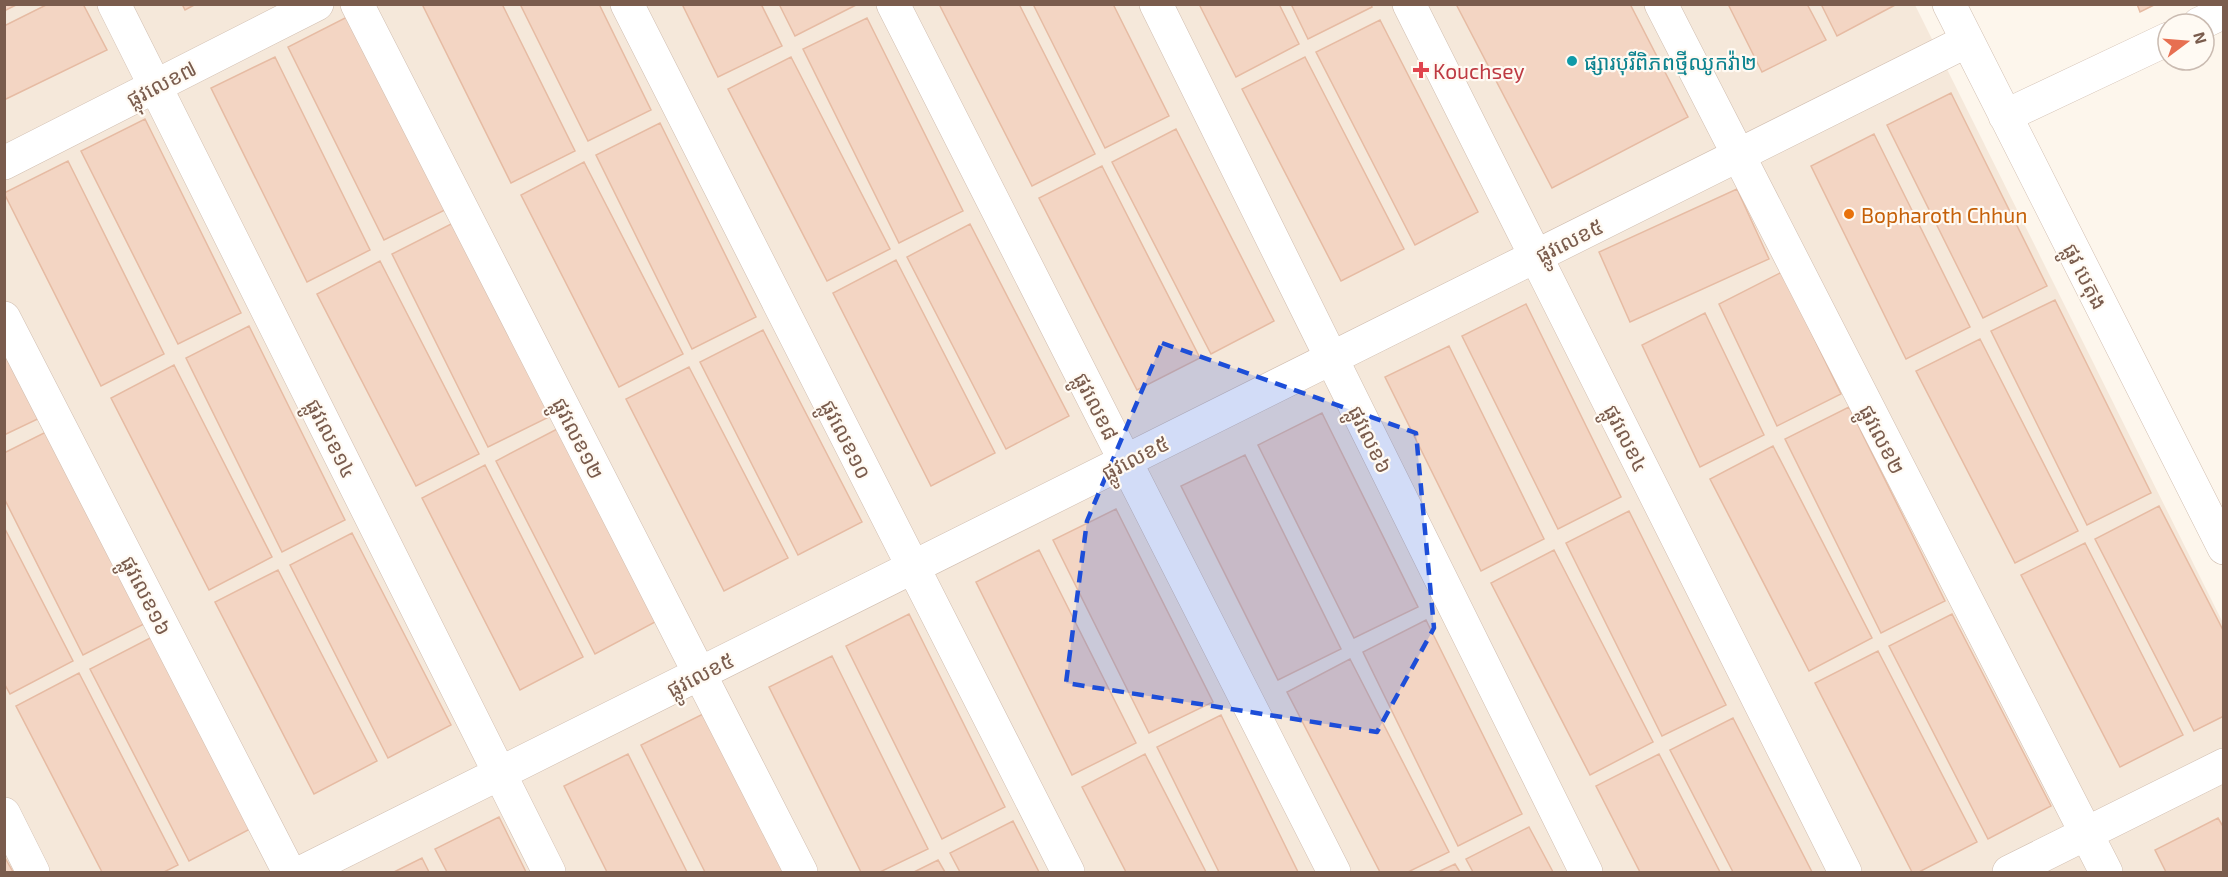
<svg xmlns="http://www.w3.org/2000/svg" width="2228" height="877" font-family="'Exo 2','Noto Sans Khmer',sans-serif">
<rect width="100%" height="100%" fill="#fdf6ec"/>
<!-- residential -->
<path fill="#f5e8da" d="M5,5H1915L2223,623V872H5Z"/>
<!-- building -->
<path fill="#f3d5c3" stroke="#e6bba3" stroke-width="1.5" d="M4,4H18L4,11Z
M48,4H83L107,50L4,100V26Z
M182,4H196L185,10Z
M422,4H502L575,151L511,183Z
M520,4H599L651,110L588,141Z
M682,4H761L782,46L718,77Z
M779,4H858L795,36Z
M939,4H1019L1095,154L1032,186Z
M1033,4H1113L1169,116L1105,148Z
M1199,4H1279L1299,44L1236,77Z
M1291,4H1371L1372,7L1308,39Z
M1456,4H1630L1688,117L1552,188Z
M1728,4H1807L1826,40L1762,72Z
M1821,4H1897L1837,36Z
M2137,4H2156L2140,12Z
M351,15L447,209L384,240L288,47Z
M867,18L963,211L899,243L803,49Z
M1380,20L1478,212L1415,245L1316,52Z
M275,57L370,250L307,282L211,88Z
M791,57L890,249L827,281L728,89Z
M1305,57L1404,249L1341,281L1242,89Z
M1951,93L2047,286L1983,318L1887,125Z
M145,119L241,313L178,344L81,151Z
M660,123L756,317L692,349L596,155Z
M1176,129L1274,321L1211,354L1112,162Z
M1874,134L1970,327L1906,359L1811,166Z
M68,161L164,354L101,386L4,193Z
M584,162L683,354L619,387L521,195Z
M1102,166L1200,358L1137,390L1039,198Z
M1737,189L1769,259L1630,322L1599,252Z
M455,222L551,416L488,447L392,254Z
M970,224L1069,416L1006,449L907,257Z
M896,260L995,453L931,486L833,293Z
M380,261L479,454L416,486L317,294Z
M1782,272L1841,394L1777,426L1719,304Z
M2055,300L2151,493L2087,525L1991,331Z
M1526,304L1621,497L1558,529L1462,336Z
M1705,313L1764,435L1700,467L1642,345Z
M249,326L345,520L282,552L186,358Z
M763,330L862,522L798,555L700,362Z
M1980,339L2078,531L2015,563L1916,371Z
M4,341L42,417L4,435Z
M1449,346L1544,539L1481,571L1385,377Z
M174,365L272,557L209,590L111,398Z
M689,367L788,558L724,591L626,399Z
M1849,407L1945,601L1881,633L1785,439Z
M1322,413L1418,607L1354,638L1258,445Z
M559,428L657,621L595,654L496,461Z
M50,430L146,623L83,655L4,498V453Z
M1773,446L1872,638L1809,671L1710,479Z
M1245,455L1341,649L1278,680L1181,486Z
M485,465L583,657L520,690L422,498Z
M2159,506L2224,632V716L2194,731L2095,539Z
M1116,509L1213,702L1149,733L1053,540Z
M1629,511L1726,705L1662,736L1566,543Z
M4,527L73,661L10,694L4,683Z
M352,533L451,725L388,758L290,565Z
M2085,543L2183,735L2120,767L2021,575Z
M1039,550L1136,743L1072,775L976,582Z
M1554,550L1653,742L1590,775L1491,583Z
M278,570L377,761L314,794L215,602Z
M909,614L1005,807L942,839L846,646Z
M1952,614L2051,806L1988,839L1889,646Z
M1426,620L1522,814L1458,846L1363,652Z
M154,636L252,828L189,861L90,669Z
M1878,651L1977,842L1919,872H1912L1815,683Z
M832,656L928,849L880,872H861L769,687Z
M1350,659L1449,852L1408,872H1380L1287,692Z
M79,673L178,865L164,872H102L16,706Z
M705,713L784,872H705L641,745Z
M1221,715L1298,872H1219L1157,747Z
M1733,718L1812,872H1733L1670,750Z
M628,754L687,872H607L564,786Z
M1145,754L1206,872H1126L1082,787Z
M1659,754L1720,872H1640L1596,786Z
M499,817L526,872H447L435,849Z
M2218,818L2224,828V872H2166L2155,850Z
M1013,821L1039,872H960L950,853Z
M1529,827L1553,872H1473L1466,859Z
M4,856L13,872H4Z
M422,858L429,872H394Z
M938,860L945,872H914Z
M1455,864L1460,872H1438Z"/>
<g fill="none" stroke-linecap="round" stroke-linejoin="round">
<defs>
<path id="minor" d="M114,4L549,872
M357,4L801,872
M627,4L1068,872
M893,4L1334,872
M1156,4L1586,872
M1409,4L1845,872
M1661,4L2106,872
M1949,4L2224,548
M2199,24L2224,12
M2005,116L2168,39
M4,163L317,4
M4,318L289,872
M4,814L33,872
M302,872L1967,41
M2009,872L2224,765"/>
</defs>
<!-- minor casing -->
<use href="#minor" stroke="#d1beb0" stroke-width="34"/>
<!-- minor -->
<use href="#minor" stroke="#fff" stroke-width="33"/>
</g>
<!-- marked area -->
<path fill="#1d4ed8" fill-opacity="0.2" stroke="#1d4ed8" stroke-width="4.5" stroke-dasharray="12 8" stroke-linejoin="round" d="M1162,343L1416,433L1434,628L1377,732L1066,683L1087,521Z"/>
<!-- markers -->
<circle fill="#0f9aa8" stroke="#fffaf3" stroke-width="2" cx="1572" cy="61" r="6"/>
<path fill="#e0444e" stroke="#fffaf3" stroke-width="2" d="M1418 61h6v6h6v6h-6v6h-6v-6h-6v-6h6z"/>
<circle fill="#e8710a" stroke="#fffaf3" stroke-width="2" cx="1849" cy="214" r="6"/>
<g text-anchor="middle" dominant-baseline="central" stroke-width="4.5" stroke-linejoin="round" paint-order="stroke">
<!-- culture labels -->
<g font-size="21" fill="#0d838f" stroke="#fffaf3" text-anchor="start">
<text x="1584" y="61">ផ្សារបុរីពិភពថ្មីឈូកវ៉ា២</text>
</g>
<!-- health labels -->
<g font-size="21" fill="#be3a42" stroke="#fffaf3" text-anchor="start">
<text x="1433" y="70">Kouchsey</text>
</g>
<!-- street labels -->
<g font-size="21" fill="#7a5c4d" stroke="#fffaf3">
<text transform="translate(161 83) rotate(-27)">ផ្លុវលេខ៧</text>
<text transform="translate(1569 240) rotate(-26)">ផ្លូវលេខ៥</text>
<text transform="translate(2086 276) rotate(63)">ផ្លូវ បេតុង</text>
<text transform="translate(1097 406) rotate(63)">ផ្លូវលេខ៨</text>
<text transform="translate(332 438) rotate(63)">ផ្លូវលេខ១៤</text>
<text transform="translate(579 438) rotate(63)">ផ្លូវលេខ១២</text>
<text transform="translate(1627 438) rotate(63)">ផ្លូវលេខ៤</text>
<text transform="translate(847 439) rotate(63)">ផ្លូវលេខ១០</text>
<text transform="translate(1371 439) rotate(64)">ផ្លូវលេខ៦</text>
<text transform="translate(1883 439) rotate(63)">ផ្លូវលេខ២</text>
<text transform="translate(1135 457) rotate(-27)">ផ្លូវលេខ៥</text>
<text transform="translate(147 595) rotate(63)">ផ្លូវលេខ១៦</text>
<text transform="translate(700 674) rotate(-27)">ផ្លូវលេខ៥</text>
</g>
<!-- food labels -->
<g font-size="21" fill="#c56008" stroke="#fffaf3" text-anchor="start">
<text x="1861" y="214">Bopharoth Chhun</text>
</g>
</g>
<!-- border -->
<rect width="2228" height="877" fill="none" stroke="#7a5c4d" stroke-width="12"/>
<!-- north arrow -->
<g transform="translate(2186 42) rotate(74)"><circle r="28" fill="#fffaf3" stroke="#cabbb1" stroke-width="1.5"/>
<path d="M0-4.5L10 22L0 15L-10 22Z" fill="#e76f51"/>
<text y="-9" font-size="16" font-weight="bold" text-anchor="middle" fill="#7a5c4d">N</text>
</g>
</svg>
